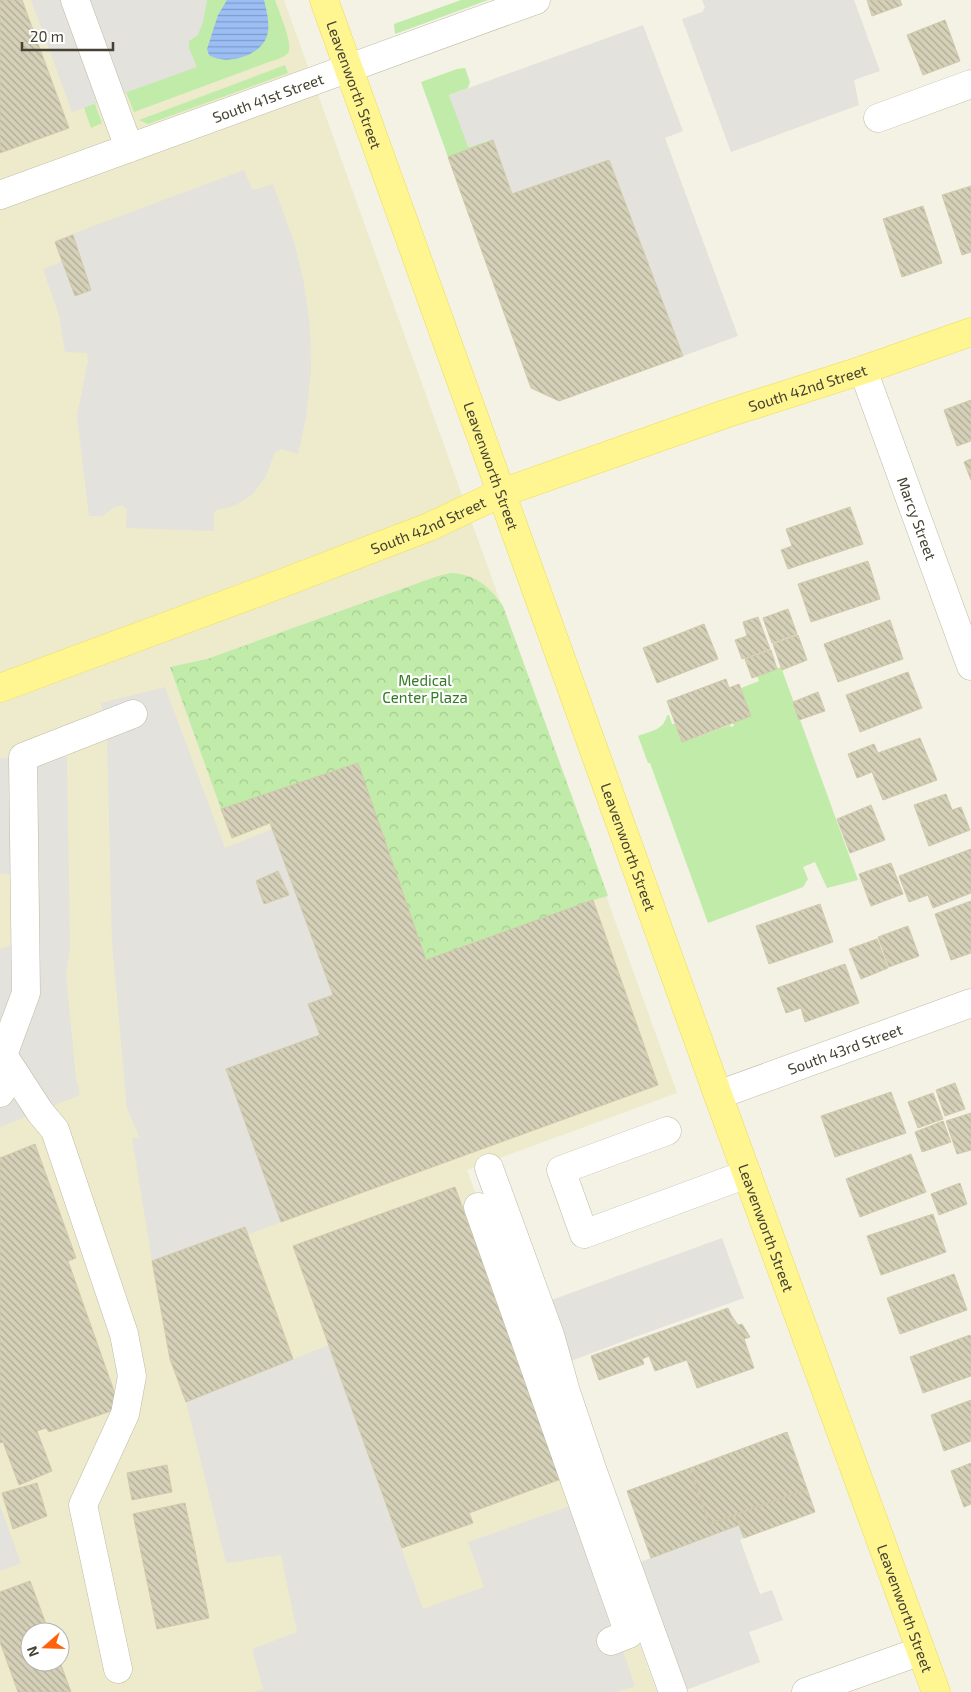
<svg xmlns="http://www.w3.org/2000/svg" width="971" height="1692" font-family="'Exo 2',sans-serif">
<defs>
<pattern id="forest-crowns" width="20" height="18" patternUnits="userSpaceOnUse" patternTransform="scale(1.25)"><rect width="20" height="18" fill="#c0eba9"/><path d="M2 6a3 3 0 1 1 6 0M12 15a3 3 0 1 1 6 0" fill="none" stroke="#a6cb92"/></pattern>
<pattern id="water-rules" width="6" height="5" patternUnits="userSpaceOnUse" patternTransform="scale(1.25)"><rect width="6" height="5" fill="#9bbef5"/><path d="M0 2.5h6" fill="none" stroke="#809cc7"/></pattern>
<pattern id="building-back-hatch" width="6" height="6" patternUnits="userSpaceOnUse" patternTransform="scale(1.25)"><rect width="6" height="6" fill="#d5d0b8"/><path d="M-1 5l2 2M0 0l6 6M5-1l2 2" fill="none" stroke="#afaa96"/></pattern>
</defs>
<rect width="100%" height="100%" fill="#f3f2e4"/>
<!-- education -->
<path fill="#edebcc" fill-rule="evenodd" d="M0,0H284L677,1093L467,1170L657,1692H0ZM30,1632H60V1662H30Z"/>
<!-- green -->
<path fill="#c0eba9" d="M207,0H275C278,10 294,44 288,53C284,58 272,61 266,63L134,112L122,82L189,48V41C206,29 201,17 207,0Z
M461,0H488L395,34L394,24Z
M285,65L288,73L148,124L139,120Z
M465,68L470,82L468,88L449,95L469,147L490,140L492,141L448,157L421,82L457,69Z
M90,91L102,123L91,128L82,102Z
M781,667L858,880L827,888L815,862L803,867L808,879L803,887L708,923L650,763H648L638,736C651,731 664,730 667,715H669L672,724H675L682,742L730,725L731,727L734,726L733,723L751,716L741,688L759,681L757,676Z"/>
<!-- forest -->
<path fill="url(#forest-crowns)" d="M451,573C475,574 490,587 503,606L608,896L593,900L426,960L358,764L221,809L170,667L207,659L438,576Z"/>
<!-- parking -->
<path fill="#e3e2dc" d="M31,0H207L203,22L198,35L189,41V48L197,67L72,112Z
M702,0H854L880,71L854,80L859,105L731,152L682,19L702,12L705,8Z
M643,25L683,131L665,138L738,336L683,356L609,160L512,194L493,141L490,140L468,147L449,95Z
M244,170L252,189H258L273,184L295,245L304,284L310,326L311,370L306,418L298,454L281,449L277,451L274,454L266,476L253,494L234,506L216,510L214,514V531L126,528L127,510L122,505L113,508L102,516H89L77,416L88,361L87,353L65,352L59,315L43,269L59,263L62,259V255L56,240Z
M165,687L225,848L272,829L333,995L309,1004L320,1035L281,1222L247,1235L244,1227L152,1261L132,1138H140L127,1109L112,942L107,739L101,703Z
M67,757L70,948L66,975L76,1078L80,1095L0,1127V949L14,944L12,874H0V758Z
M722,1238L744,1298L632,1338L568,1362L546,1302Z
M329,1345L423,1609L484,1587L468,1542L573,1505L635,1686L616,1692H253L263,1689L252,1649L297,1632L281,1555L226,1563L186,1402Z
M0,1506L21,1563L0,1571Z
M739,1525L744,1538L740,1540L760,1594L772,1590L783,1620L749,1632L760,1662L686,1690L640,1562Z"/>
<!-- water -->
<path fill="url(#water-rules)" d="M227,0H264C267,12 272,31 264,42C254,58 224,65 209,55L207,49L218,15Z"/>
<!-- building -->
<path fill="url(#building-back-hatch)" stroke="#d1c9ab" d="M0,0H22L69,128L0,153Z
M867,0H900L902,5L872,16Z
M945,20L960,61L923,75L907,35Z
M493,140L512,194L609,160L683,356L559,401L531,388L448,157Z
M971,186V252L962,255L942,195Z
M923,206L942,263L902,277L883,219Z
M73,235L91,290L75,296L55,242Z
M971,400V441L957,446L944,410Z
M971,459V480L964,462Z
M850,507L863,544L788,569L781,550L792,546L786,529Z
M868,561L880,599L811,622L798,584Z
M788,609L797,634L772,643L763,618Z
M758,617L770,649L742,659L735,640L747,636L743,622Z
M890,620L903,659L838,682L824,644Z
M704,624L718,659L657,683L643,648Z
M798,635L807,660L782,670L773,644Z
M771,650L777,669L752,678L745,659Z
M908,672L922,708L860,732L846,695Z
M726,679L729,688L739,684L751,716L682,742L667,701Z
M818,692L825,711L799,720L793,702Z
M920,738L937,780L883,800L872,772L857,778L848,754L874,744L878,753Z
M358,763L426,960L593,900L658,1085L281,1222L226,1069L320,1035L308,1004L333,995L270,823L232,838L221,809Z
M946,794L952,810L961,807L970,830L929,846L914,805Z
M871,805L885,840L850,853L837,819Z
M971,849V893L933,908L928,895L909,902L899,876Z
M891,863L903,894L871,906L859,874Z
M278,871L289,895L264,904L256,881Z
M971,901V953L951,960L935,914Z
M820,904L833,942L769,964L756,926Z
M908,926L919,956L889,967L878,937Z
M877,939L888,968L861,979L849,949Z
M845,964L859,1003L805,1022L801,1008L786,1013L777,988Z
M955,1083L965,1109L945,1116L936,1090Z
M891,1092L906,1133L835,1157L821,1116Z
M933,1093L943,1119L918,1128L908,1102Z
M971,1113V1150L957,1154L946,1121Z
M943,1121L951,1142L922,1152L915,1132Z
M35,1144L76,1258L68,1261L120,1408L49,1432L46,1428L37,1431L52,1471L19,1485L3,1442L0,1443V1158Z
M911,1154L926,1192L860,1217L846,1179Z
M960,1183L967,1204L939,1215L931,1194Z
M455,1187L561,1479L469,1513L473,1523L402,1548L293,1246Z
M933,1214L946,1252L881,1275L867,1236Z
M245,1227L293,1359L186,1402L170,1359L152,1261Z
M954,1274L967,1310L900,1334L887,1298Z
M728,1308L731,1315L738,1325L742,1324L750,1337L744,1339L754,1368L697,1388L687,1360L655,1371L649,1356L642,1359L644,1364L599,1380L591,1356Z
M970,1335L971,1339V1376L923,1393L910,1357Z
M971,1400V1441L944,1451L931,1415Z
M787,1432L807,1489L709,1524L690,1468Z
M971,1463V1504L964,1507L951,1471Z
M167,1465L172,1492L132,1500L127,1473Z
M690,1468L709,1524L735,1515L739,1525L651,1558L627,1491Z
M37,1483L47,1516L13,1529L2,1493Z
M807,1489L815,1512L744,1538L735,1515Z
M185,1503L209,1618L157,1629L133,1514Z
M30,1581L49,1632H30V1662H60L71,1692H18L0,1642V1592Z"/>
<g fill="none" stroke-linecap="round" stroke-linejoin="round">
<defs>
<g id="minor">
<path d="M75,0L129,148"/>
<path d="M878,118L971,84"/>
<path id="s1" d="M0,195L536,0"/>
<path id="s2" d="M863,370L971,666"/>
<path d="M0,1093L4,1087L3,1053"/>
<path id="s3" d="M718,1095L971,1003"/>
<path d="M667,1131L561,1170L584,1234L747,1174"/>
<path d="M489,1168L550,1335L566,1392L592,1469L673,1692"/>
<path d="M478,1207L629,1634L611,1641"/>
<path d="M118,1669L83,1505L125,1414L132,1376L124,1334L55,1130L40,1112L3,1055L26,993L23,757L133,714"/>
<path d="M806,1692L921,1651"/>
</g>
<g id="major">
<path id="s4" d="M324,0L718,1095L936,1692"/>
<path id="s5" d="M0,688L259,592L429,527L501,493L725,414L863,370L971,332"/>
</g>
</defs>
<!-- minor casing -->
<use href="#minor" stroke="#bfbba6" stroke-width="29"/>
<!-- major casing -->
<use href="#major" stroke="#ecdd59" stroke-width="29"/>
<!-- minor -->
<use href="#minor" stroke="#fff" stroke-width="28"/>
<!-- major -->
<use href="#major" stroke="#fff591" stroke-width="28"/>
</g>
<g text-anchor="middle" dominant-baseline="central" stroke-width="4.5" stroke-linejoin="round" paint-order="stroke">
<!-- street labels -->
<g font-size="15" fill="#454233" stroke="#fff">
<text stroke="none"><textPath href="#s4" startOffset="90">Leavenworth Street</textPath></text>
<text stroke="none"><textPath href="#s1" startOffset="285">South 41st Street</textPath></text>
<text stroke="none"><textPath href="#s5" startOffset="862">South 42nd Street</textPath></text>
<text stroke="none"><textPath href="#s4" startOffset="495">Leavenworth Street</textPath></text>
<text stroke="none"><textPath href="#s2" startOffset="158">Marcy Street</textPath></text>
<text stroke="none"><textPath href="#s5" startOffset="458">South 42nd Street</textPath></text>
<text stroke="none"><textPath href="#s4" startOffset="900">Leavenworth Street</textPath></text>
<text stroke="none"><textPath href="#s3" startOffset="135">South 43rd Street</textPath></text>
<text stroke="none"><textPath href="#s4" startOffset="1305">Leavenworth Street</textPath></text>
<text stroke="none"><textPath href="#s4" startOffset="1710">Leavenworth Street</textPath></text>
</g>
<!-- park labels -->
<g font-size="15" fill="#337b23" stroke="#fff">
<text x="425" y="680">Medical<tspan x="425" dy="17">Center Plaza</tspan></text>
</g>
</g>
<!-- north arrow -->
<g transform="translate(45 1647) rotate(250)"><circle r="24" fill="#ffffff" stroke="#b5b3ad"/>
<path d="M0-4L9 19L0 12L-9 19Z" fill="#ff620f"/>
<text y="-8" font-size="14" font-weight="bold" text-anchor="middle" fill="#454233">N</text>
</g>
<!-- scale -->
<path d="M22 42v8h91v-8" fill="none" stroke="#454233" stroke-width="2.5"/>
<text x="30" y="42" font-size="15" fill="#454233" stroke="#ffffff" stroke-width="4" paint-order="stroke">20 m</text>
</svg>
